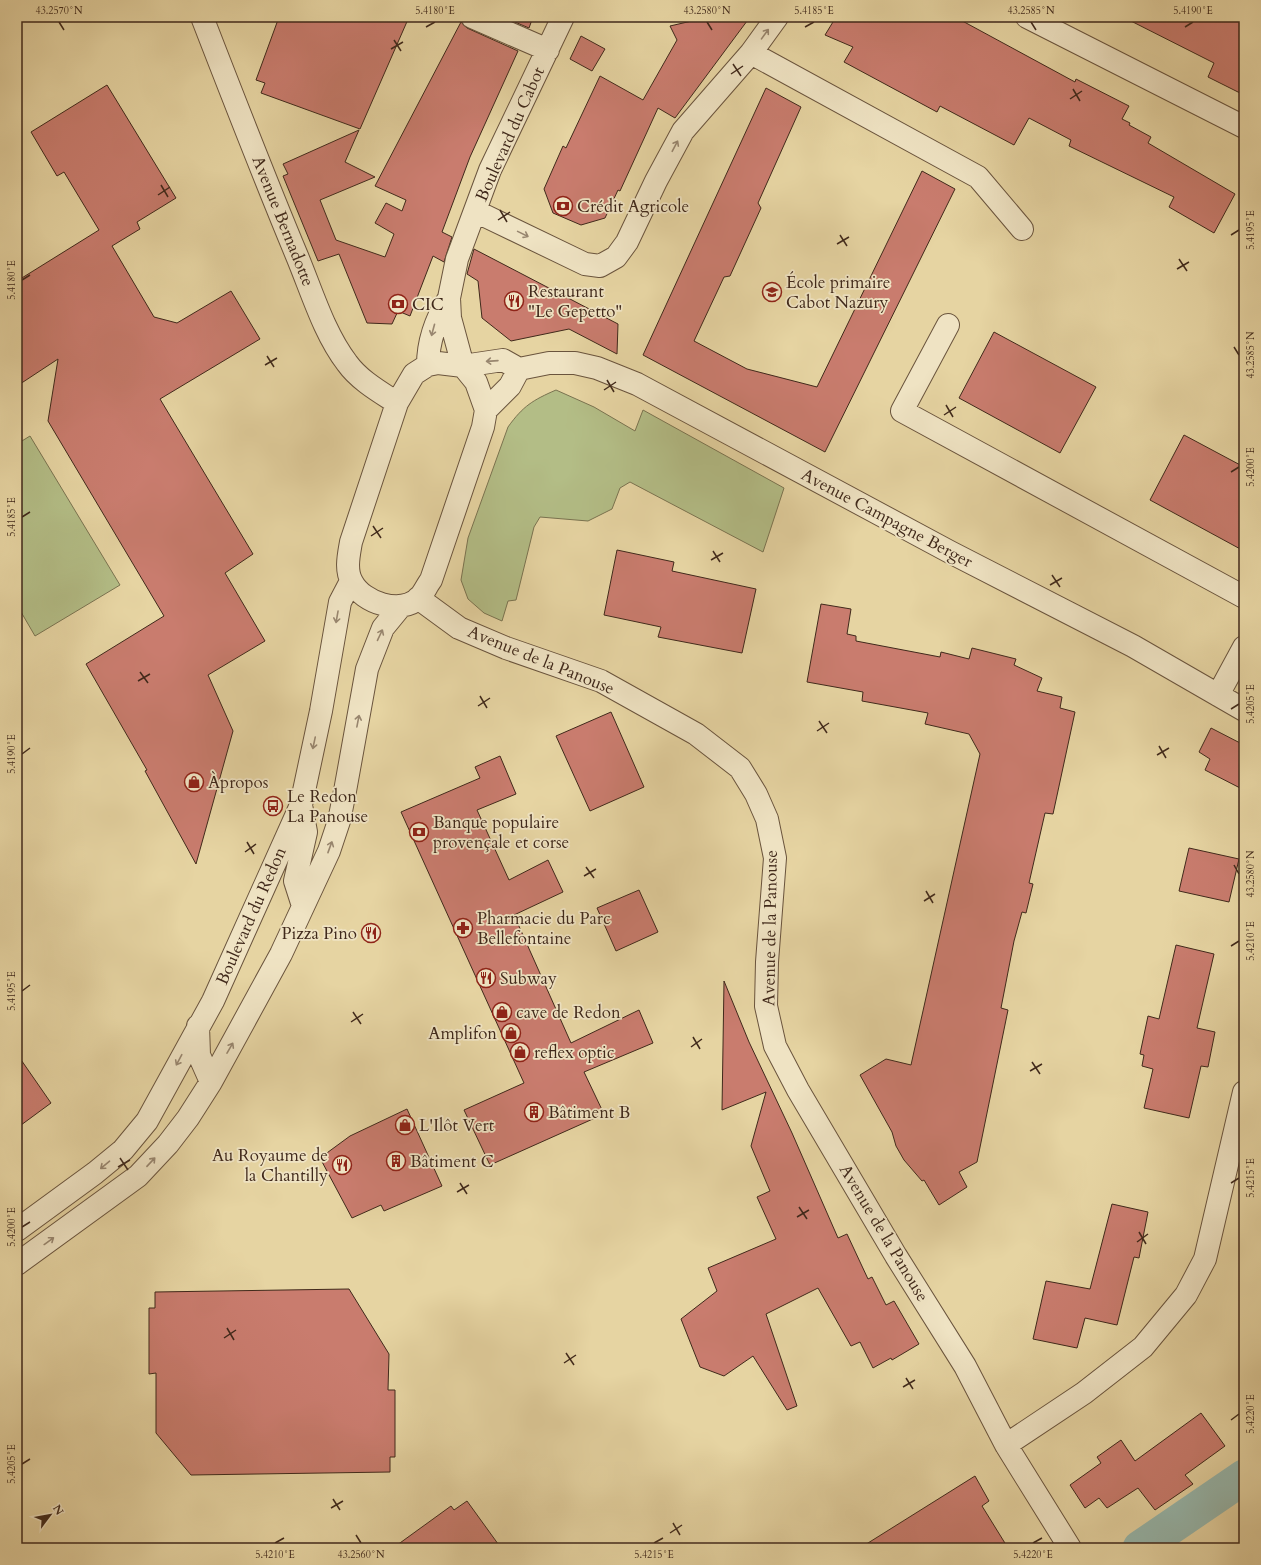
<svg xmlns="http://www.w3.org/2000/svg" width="1261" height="1565" font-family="Cardo,serif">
<rect width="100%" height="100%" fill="#e6d4a2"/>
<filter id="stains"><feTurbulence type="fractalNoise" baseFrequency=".005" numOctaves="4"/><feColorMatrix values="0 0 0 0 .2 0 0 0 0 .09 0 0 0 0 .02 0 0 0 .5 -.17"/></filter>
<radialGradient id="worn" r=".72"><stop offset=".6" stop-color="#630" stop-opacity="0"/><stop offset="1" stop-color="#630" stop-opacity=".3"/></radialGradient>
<!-- green -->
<path fill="#b3bd86" stroke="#7a7350" d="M556,390L594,407L635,431L643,410L784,488L763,552L630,482L620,488L612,509L588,521L540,517L534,527L516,600L508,601L502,621L484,613L468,599L461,580L468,538L508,427C523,406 533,400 556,390Z
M30,436L120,585L35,636L17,605V444Z"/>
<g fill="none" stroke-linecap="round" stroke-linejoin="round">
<!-- canal -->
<path stroke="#97b7ac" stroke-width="35" d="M1140,1548L1244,1477"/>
</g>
<!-- building -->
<path fill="#c97c6e" stroke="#40291b" d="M279,17H409L360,129L261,93L265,83L256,80Z
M503,17H533L529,28Z
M709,17H750L675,118L658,108L620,191L618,190L605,218L581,225L553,213L544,189L563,146L566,148L600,76L643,100L677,40L670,26Z
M836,17H955L1075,82L1076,79L1129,106L1122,119L1130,123L1129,125L1151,137L1148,143L1235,194L1214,233L1169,207L1174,197L1069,146L1071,140L1029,118L1014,145L940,106L937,112L844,62L853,47L825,35Z
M1123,17H1244V95L1208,77L1214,63Z
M461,22L467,28L518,51L470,157L442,232L452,237L444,262L433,256L410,316L398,311L392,324L367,323L339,254L318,261L283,176L288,174L283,164L359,130L345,162L375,177L320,200L336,240L385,257L394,234L375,223L386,203L402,211L406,200L375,186Z
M581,36L605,49L592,71L570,59Z
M107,85L176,198L137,222L140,229L112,246L154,317L177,323L231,291L260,339L160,399L253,554L225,573L265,641L208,675L233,731L196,864L145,771L147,770L86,664L164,616L48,421L58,359L17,386V281L99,230L64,172L57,176L31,132Z
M766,88L801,107L758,203L761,208L730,276L724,277L694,341L747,369L817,387L922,171L955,189L825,452L643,355Z
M474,249L618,324L617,354L569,329L511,341L482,318L478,281L467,274Z
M994,332L1096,387L1060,453L959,398Z
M1184,435L1244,467V551L1150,500Z
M617,550L674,562L672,571L756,589L742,653L658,637L661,627L604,615Z
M821,604L851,609L847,634L856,636V641L940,657L941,652L969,659L972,648L1016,659L1014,665L1042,678L1037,691L1062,697L1060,708L1075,712L1053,814L1045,813L1029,883L1033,884L1026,913L1022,912L1014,941L1001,1008L1008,1010L977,1162L959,1172L967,1187L939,1205L924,1180L922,1181L904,1160L896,1146L892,1132L860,1075L886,1059L911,1065L980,754L969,734L925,724L928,713L862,701L863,692L807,682Z
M611,712L644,787L590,811L556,736Z
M1211,728L1244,745V790L1205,770L1210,759L1199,752Z
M500,756L516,794L477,810L509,880L548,860L563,892L514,915L571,1043L639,1010L653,1043L584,1072L604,1114L490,1165L464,1110L524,1083L401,812L480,778L475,767Z
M1189,848L1239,859L1229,902L1179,891Z
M639,890L658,932L616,951L597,908Z
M1176,945L1214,954L1197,1028L1215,1032L1208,1067L1201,1066L1189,1118L1144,1108L1153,1069L1142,1066L1144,1055L1140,1054L1148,1016L1159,1019Z
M724,981L749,1042L792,1133L838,1238L847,1234L868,1279L872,1277L886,1305L894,1301L919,1344L892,1360L891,1358L873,1368L860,1342L851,1346L818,1288L766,1314L797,1406L787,1410L753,1356L724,1376L700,1367L681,1319L717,1291L708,1268L776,1239L757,1197L770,1191L751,1146L766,1092L722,1110Z
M17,1054L51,1103L17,1128Z
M407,1109L442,1186L384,1211L381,1205L352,1218L320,1158L350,1136Z
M1112,1204L1148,1212L1139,1258L1134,1257L1117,1325L1085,1318L1077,1348L1033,1339L1046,1281L1090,1289Z
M349,1289L389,1354L388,1390H395V1457H390V1472L191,1475L156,1433V1373L149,1374V1308H155V1292Z
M1201,1413L1225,1446L1185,1475L1193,1484L1155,1510L1138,1488L1107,1508L1099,1498L1085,1508L1070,1485L1101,1463L1097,1457L1121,1440L1135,1461Z
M975,1476L989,1501L982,1506L1008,1548H860Z
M467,1501L501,1548H393L451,1506L454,1510Z"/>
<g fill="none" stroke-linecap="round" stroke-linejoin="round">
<defs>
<path id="minor" d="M202,17C233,97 264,177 297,256C312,292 324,333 347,363C359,380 380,392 397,403
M472,17L548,50
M563,17L490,170L457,259L449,298L450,318L463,366L476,382L486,410L483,427L431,580C427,585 424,593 419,598C400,615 363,603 352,582C345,570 349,554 351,542L397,403L414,374L428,365L438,363L463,366L503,360L519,369L549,363H575L597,368L637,384L950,552L1133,646L1244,710
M1027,17L1244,127
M751,53L978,177L1022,229
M475,211L585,264L600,266L616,257L627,242L656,181L683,131L751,53L777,17
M948,325L902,411L1244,597
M428,365C428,340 436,319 449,298
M486,410L510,386L519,369
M418,598L459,628L506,648L601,681L696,734L740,768L756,794L767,819L775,858L767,962L766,1006L775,1046L798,1090L896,1256L965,1366L1006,1445L1070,1548
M1218,695L1244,647
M301,805L306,832L295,881L303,906
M198,1026L199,1055L211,1082
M17,1230L95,1173L123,1150L147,1121L213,1001L301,805L321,711L340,602L351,581
M17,1264L138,1176L168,1144L188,1118L211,1082L281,954L329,851L339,821L345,791L367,669L383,628L401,606
M1006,1445L1084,1393L1143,1347L1186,1295L1205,1259L1244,1092"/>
</defs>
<!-- minor casing -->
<use href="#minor" stroke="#6a543d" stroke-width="24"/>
<!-- minor -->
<use href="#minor" stroke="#efe3c3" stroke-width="22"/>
</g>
<!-- one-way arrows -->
<defs><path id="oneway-shaft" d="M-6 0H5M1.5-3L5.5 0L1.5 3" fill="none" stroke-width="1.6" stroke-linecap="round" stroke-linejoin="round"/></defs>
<g stroke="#98866f">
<use href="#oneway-shaft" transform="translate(765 34) rotate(-54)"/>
<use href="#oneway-shaft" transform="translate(675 146) rotate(-62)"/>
<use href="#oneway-shaft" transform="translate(523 234) rotate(26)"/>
<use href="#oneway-shaft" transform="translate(433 330) rotate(105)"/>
<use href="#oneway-shaft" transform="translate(492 361) rotate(176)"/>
<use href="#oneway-shaft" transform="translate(337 617) rotate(100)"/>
<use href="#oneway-shaft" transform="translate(380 635) rotate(-65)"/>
<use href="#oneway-shaft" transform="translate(358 721) rotate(-79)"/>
<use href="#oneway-shaft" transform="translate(314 743) rotate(102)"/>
<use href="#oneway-shaft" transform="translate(330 847) rotate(-70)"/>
<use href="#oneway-shaft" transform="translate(230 1048) rotate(-60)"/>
<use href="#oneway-shaft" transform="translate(179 1060) rotate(118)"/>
<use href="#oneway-shaft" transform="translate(151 1162) rotate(-47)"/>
<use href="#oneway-shaft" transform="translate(105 1165) rotate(140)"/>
<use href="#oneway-shaft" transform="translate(49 1241) rotate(-36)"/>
</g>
<!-- ticks -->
<path fill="none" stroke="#40291b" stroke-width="1.5" d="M59,22L64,30M707,22L712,30M1031,22L1036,30M426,27L435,22M805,27L814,22M1185,27L1193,22M394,40L401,51M391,49L403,42M733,64L741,76M731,74L743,66M1073,89L1080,101M1070,99L1082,91M161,185L168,197M158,195L170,187M500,210L507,222M498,220L510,212M840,235L847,246M1231,235L1239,230M837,244L849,237M1179,259L1187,271M1177,269L1189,262M22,280L30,275M1234,347L1239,355M267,356L274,367M265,365L277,358M607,380L614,392M604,390L616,382M946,405L953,417M944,415L956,407M1231,472L1239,467M22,517L30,512M373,526L381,538M371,536L383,528M713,551L720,562M711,560L723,553M1052,575L1060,587M1050,585L1062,578M140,672L148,683M138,681L150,674M480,696L487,708M478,706L490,698M1231,709L1239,704M819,721L827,733M817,731L829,723M1159,746L1166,758M22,754L30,748M1157,755L1169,748M247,842L254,854M245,852L256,844M1234,865L1239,874M586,867L594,878M584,876L596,869M926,891L933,903M924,901L935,894M1231,946L1239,941M22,991L30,985M353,1012L361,1024M351,1022L363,1014M693,1037L700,1049M691,1047L702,1039M1032,1062L1040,1074M1030,1071L1042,1064M120,1158L128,1170M118,1167L130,1160M460,1183L467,1194M1231,1183L1239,1178M457,1192L469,1185M799,1207L807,1219M797,1217L809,1210M22,1227L30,1222M1139,1232L1146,1244M1137,1242L1148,1234M227,1328L234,1340M224,1338L236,1330M566,1353L574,1365M564,1363L576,1355M906,1378L913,1389M903,1387L915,1380M1231,1420L1239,1414M22,1464L30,1459M333,1499L340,1510M331,1508L343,1501M673,1523L680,1535M670,1533L682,1525M356,1535L361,1543M275,1543L284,1538M654,1543L663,1538M1033,1543L1042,1538"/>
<!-- icons -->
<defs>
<symbol id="bank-ring" viewBox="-11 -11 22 22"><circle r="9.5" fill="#efe3c3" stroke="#8f2418" stroke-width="1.5"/><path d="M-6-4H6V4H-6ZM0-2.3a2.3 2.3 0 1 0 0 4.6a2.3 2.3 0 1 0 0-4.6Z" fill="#8f2418"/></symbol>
<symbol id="school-ring" viewBox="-11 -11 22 22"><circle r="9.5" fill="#efe3c3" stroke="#8f2418" stroke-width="1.5"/><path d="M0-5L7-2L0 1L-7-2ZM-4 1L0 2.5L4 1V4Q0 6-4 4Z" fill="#8f2418"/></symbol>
<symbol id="restaurant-ring" viewBox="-11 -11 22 22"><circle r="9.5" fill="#efe3c3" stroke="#8f2418" stroke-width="1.5"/><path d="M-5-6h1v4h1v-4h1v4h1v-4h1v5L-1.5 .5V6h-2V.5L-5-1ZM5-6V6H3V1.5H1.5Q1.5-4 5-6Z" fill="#8f2418"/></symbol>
<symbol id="shop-ring" viewBox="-11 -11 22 22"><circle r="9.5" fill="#efe3c3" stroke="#8f2418" stroke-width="1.5"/><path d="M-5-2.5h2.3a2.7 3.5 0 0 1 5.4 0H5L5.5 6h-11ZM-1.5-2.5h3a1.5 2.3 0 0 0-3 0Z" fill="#8f2418"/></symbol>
<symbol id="bus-ring" viewBox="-11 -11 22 22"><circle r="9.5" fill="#efe3c3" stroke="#8f2418" stroke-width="1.5"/><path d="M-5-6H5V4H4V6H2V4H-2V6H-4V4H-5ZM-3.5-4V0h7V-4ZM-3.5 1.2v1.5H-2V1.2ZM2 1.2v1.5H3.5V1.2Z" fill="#8f2418"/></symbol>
<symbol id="pharmacy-ring" viewBox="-11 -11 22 22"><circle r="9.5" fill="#efe3c3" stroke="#8f2418" stroke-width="1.5"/><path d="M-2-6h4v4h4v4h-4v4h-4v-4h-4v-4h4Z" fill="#8f2418"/></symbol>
<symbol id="building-ring" viewBox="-11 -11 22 22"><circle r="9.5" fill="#efe3c3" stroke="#8f2418" stroke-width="1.5"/><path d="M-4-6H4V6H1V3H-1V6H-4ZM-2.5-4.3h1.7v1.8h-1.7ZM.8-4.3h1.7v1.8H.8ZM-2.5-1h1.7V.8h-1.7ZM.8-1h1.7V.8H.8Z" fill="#8f2418"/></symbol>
</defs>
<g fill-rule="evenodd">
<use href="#bank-ring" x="552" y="195" width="22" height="22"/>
<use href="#school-ring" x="761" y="281" width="22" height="22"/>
<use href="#restaurant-ring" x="503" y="290" width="22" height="22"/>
<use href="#bank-ring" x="387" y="293" width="22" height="22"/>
<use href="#shop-ring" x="183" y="771" width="22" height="22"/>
<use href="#bus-ring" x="262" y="795" width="22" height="22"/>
<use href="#bank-ring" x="408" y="821" width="22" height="22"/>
<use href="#pharmacy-ring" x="452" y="917" width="22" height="22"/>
<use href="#restaurant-ring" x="360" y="922" width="22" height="22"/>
<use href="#restaurant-ring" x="475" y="967" width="22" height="22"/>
<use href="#shop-ring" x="491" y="1001" width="22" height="22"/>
<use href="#shop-ring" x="500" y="1022" width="22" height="22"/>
<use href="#shop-ring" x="509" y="1041" width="22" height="22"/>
<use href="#building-ring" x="523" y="1101" width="22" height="22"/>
<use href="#shop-ring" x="394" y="1114" width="22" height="22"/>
<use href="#building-ring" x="385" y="1150" width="22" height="22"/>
<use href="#restaurant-ring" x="331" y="1154" width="22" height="22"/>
</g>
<g text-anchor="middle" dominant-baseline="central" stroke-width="3.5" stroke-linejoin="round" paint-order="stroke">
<!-- street labels -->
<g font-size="17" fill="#40291b" stroke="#efe3c3">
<text transform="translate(510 134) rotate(-66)">Boulevard du Cabot</text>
<text transform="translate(283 221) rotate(68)">Avenue Bernadotte</text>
<text transform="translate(887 518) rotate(28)">Avenue Campagne Berger</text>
<text transform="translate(541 660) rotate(22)">Avenue de la Panouse</text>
<text transform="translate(251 916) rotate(-66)">Boulevard du Redon</text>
<text transform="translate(770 928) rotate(-89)">Avenue de la Panouse</text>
<text transform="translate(884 1233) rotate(59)">Avenue de la Panouse</text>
</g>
<!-- poi labels -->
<g font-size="17" fill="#40291b" stroke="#efe3c3" text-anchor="start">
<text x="577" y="206">Crédit Agricole</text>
<text x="786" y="282">École primaire<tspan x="786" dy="20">Cabot Nazury</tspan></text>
<text x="528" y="291">Restaurant<tspan x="528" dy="20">"Le Gepetto"</tspan></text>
<text x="412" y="304">CIC</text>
<text x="208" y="782">Àpropos</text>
<text x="287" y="796">Le Redon<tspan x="287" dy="20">La Panouse</tspan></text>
<text x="433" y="822">Banque populaire<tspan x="433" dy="20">provençale et corse</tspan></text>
<text x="477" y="918">Pharmacie du Parc<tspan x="477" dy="20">Bellefontaine</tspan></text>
<text x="357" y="933" text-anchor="end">Pizza Pino</text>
<text x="500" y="978">Subway</text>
<text x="516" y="1012">cave de Redon</text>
<text x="497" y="1033" text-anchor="end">Amplifon</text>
<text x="534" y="1052">reflex optic</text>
<text x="548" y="1112">Bâtiment B</text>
<text x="419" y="1125">L'Ilôt Vert</text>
<text x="328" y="1155" text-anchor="end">Au Royaume de<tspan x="328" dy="20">la Chantilly</tspan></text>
<text x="410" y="1161">Bâtiment C</text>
</g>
</g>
<!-- margin -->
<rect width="1261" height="1565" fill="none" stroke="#e6d4a2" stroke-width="44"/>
<!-- north arrow -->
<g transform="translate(50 1515) rotate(58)" stroke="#efe3c3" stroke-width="3" paint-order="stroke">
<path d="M0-3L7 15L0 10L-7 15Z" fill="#40291b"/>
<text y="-6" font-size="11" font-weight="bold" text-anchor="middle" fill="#40291b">N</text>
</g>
<rect x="22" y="22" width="1217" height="1521" fill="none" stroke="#40291b" stroke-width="1.5"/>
<g font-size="10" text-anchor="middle" fill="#40291b">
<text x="59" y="14">43.2570°N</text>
<text x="435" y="14">5.4180°E</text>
<text x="707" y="14">43.2580°N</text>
<text x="814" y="14">5.4185°E</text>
<text x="1031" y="14">43.2585°N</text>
<text x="1193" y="14">5.4190°E</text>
<text transform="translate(1250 230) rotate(-90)" y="4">5.4195°E</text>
<text transform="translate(11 280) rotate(-90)" y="4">5.4180°E</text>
<text transform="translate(1250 355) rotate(-90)" y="4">43.2585°N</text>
<text transform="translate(1250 467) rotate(-90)" y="4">5.4200°E</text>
<text transform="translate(11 517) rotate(-90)" y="4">5.4185°E</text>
<text transform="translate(1250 704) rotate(-90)" y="4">5.4205°E</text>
<text transform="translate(11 754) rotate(-90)" y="4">5.4190°E</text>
<text transform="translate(1250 874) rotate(-90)" y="4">43.2580°N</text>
<text transform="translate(1250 941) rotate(-90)" y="4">5.4210°E</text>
<text transform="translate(11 991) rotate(-90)" y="4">5.4195°E</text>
<text transform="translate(1250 1178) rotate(-90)" y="4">5.4215°E</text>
<text transform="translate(11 1227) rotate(-90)" y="4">5.4200°E</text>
<text transform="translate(1250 1414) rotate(-90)" y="4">5.4220°E</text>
<text transform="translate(11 1464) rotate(-90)" y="4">5.4205°E</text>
<text x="275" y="1558">5.4210°E</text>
<text x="361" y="1558">43.2560°N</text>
<text x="654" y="1558">5.4215°E</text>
<text x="1033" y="1558">5.4220°E</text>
</g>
<rect width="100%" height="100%" filter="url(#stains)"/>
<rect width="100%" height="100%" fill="url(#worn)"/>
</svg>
